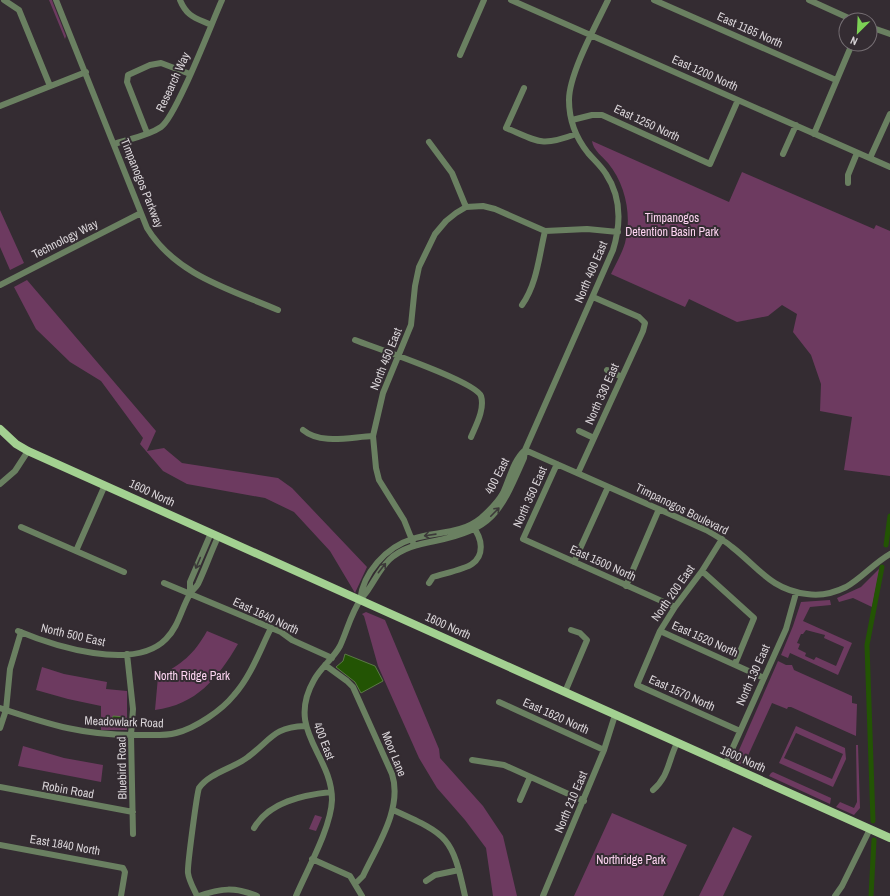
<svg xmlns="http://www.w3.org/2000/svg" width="890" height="896" font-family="'Archivo Narrow',sans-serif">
<rect width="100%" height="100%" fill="#342c32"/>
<!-- green -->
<path fill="#6d3a60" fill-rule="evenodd" d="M49,0H52L53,3L66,36L65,39Z
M592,141L729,202L742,172L874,229L876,225L890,231V476L844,470L852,417L820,411L821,384L811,355L793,332L797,314L782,305L768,316L737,322L689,299L685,307L611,274C616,264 622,253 625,243C632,216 626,185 608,163C603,157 593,150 592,141Z
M0,210L24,263L10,270L0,247Z
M27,280L156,431L147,451L164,448L182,463L278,478L292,488L367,567L355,593L330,551L294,512L265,498L187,484L163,471L140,444L143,438L101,381L70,362L36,329L14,287Z
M880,568L872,607L853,598L839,602L837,598L861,587Z
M830,600L831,605L810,607L803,621L852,643L838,675L790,653L788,658L781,655L793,626L801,602ZM806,630L825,635L824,638L844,647L836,666L816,657L814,660L805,656L806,653L798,649L800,644L797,643L801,634H803Z
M366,612L385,620L439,749L440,758L483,806L503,836L517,896H493L486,848L465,820L437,788L419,758L378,666L364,616L362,614Z
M207,631L238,644C218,678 196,705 155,710L158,677C182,663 193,656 207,631Z
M778,661L786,665H792L794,670L852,696V703L857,704L856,736L791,707H788L787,709L772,703L746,760L764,768L763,774L738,763L736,757Z
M42,667L64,674L107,682L106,689L127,691V730H101V706L68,699L36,690Z
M796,726L845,748L846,759L833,787L779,763ZM796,733L843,754L832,779L784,758Z
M856,745H858L860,808L854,815L836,807L840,802L854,808L857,802Z
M23,746L64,758L103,765L101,782L18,766Z
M773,772L831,798L830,804L769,776L771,773Z
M612,813L687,845L663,896H574Z
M315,815L322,817L316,831L309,829Z
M733,827L752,836L723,896H699Z"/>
<!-- water -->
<path fill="#235404" stroke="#5a7a44" d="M345,654L375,666L383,681L361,693L355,682L336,667L343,661Z
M113,716L125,717V723L112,721Z"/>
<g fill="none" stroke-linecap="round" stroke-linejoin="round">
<!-- canal -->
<path stroke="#235404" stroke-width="5" d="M886,545L890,516
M873,821L867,645L882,567
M871,896L874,840"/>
<!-- minor -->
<path stroke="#6a8061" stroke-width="6" d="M4,0L19,10L50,86
M56,0L147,228C176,275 229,289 278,310
M180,0C187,17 196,18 211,25
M511,0L890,167
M654,0L836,80
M809,0L853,20
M870,27L890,34
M460,55L484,0
M524,88L506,128C539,142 541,147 576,134
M0,106L86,72
M572,120L592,115H602L710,164L738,100
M147,133L127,82L128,75L150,65L161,63L190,74
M814,134L852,44
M429,142L452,173L466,207
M114,144C129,139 148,136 161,127C176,117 212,22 222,0
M783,154L796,125
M870,158L890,114
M848,183V175L857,153
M0,285L141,213
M522,305C537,284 539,256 545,231
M355,340C375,348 475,381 481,396C485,409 476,425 471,437
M607,370L622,377
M303,430C321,445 350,437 373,436
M579,431L594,438
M525,450L706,530C715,535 724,540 732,547C758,567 771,590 807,594C820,596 834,593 846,587C862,578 874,563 890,554
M557,464L523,539L675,607
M578,473L643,331L645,323L639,317L593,297
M0,484L15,471L28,451
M21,527L124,572
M722,539L702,571L675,607L660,631L637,685L740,731
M414,545L404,520L379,480L376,468L373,436L383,393L411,325L415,286L419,267L435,234L446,221L456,213L466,207L483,206L495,209L545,231L587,229L618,232
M76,551L105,485
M574,562L608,487
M702,571L754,618L735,664
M164,583L281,632L292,640L332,658
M429,583L433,577C442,574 466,569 472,564C485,555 482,538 473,527
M626,586L659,509
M190,594V582L211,533
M360,600C363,573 386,547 412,539C436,531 460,535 481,518C489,511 498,502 503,493C510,478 513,461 525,450
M18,631C54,646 134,672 166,639C179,626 181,609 190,594C192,590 196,588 198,584C205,569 211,552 218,537
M660,631L764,678
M127,654L133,709L131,735L133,834
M325,665L347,681L353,687L392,774C403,808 377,846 363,876L355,884
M565,692L587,640L580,633L571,630
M499,702L604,750
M0,708C51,725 85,736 140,735C152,735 165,736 176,733C196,728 222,710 234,695C251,676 260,650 271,628
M0,728L6,710L10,669L21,632
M472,760L504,765L584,801
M725,765L786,629L796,593
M0,787L133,812
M653,790C669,776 668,761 677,743
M520,800L530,777
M393,810C448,835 452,836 465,896
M254,828C269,802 303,795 331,792
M0,845L123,868L125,872L121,896
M312,859L350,876L362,896
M426,881L435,875L459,870
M197,896C194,889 189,881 188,873C187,867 197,793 199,788C209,773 234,768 248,757C271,740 273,727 305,726
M199,896C221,888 235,887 257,896
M296,896C307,870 331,828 332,800C332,754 285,731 314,680C321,667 333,659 340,646C347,631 351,613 361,599C363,596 366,593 368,590C375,580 380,569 389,560C401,548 419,544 435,541C495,529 501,510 524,458L525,450L613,250C621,224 622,198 606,174C601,166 594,160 588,153C576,138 569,119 569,100C569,74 596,25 608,0
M543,896L604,750L615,715
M835,896L842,886L870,829"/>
<!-- major -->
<path stroke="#a3d191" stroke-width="8" d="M0,429L16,444L28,451L890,838"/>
</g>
<!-- one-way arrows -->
<defs><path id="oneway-shaft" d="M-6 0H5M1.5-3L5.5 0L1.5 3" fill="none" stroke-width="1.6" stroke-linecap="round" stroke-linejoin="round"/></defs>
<g stroke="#3c3939">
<use href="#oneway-shaft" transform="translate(495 512) rotate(-45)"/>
<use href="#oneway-shaft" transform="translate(430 535) rotate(172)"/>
<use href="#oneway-shaft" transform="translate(198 563) rotate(113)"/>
<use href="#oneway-shaft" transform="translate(382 568) rotate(-52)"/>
</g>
<g text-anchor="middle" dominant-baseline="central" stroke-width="4" stroke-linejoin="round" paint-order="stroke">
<!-- street labels -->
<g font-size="12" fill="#d9d4d8" stroke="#342c32">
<text transform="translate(750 30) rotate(24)">East 1165 North</text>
<text transform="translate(705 73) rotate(24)">East 1200 North</text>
<text transform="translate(173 82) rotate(-65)">Research Way</text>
<text transform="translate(647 123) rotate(25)">East 1250 North</text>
<text transform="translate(142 183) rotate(68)">Timpanogos Parkway</text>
<text transform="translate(65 239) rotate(-27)">Technology Way</text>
<text transform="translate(591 272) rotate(-67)">North 400 East</text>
<text transform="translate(386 359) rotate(-68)">North 450 East</text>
<text transform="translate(602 394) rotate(-66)">North 330 East</text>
<text transform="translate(497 476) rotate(-63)">400 East</text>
<text transform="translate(152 493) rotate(25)">1600 North</text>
<text transform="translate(530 497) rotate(-66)">North 350 East</text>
<text transform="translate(682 509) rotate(26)">Timpanogos Boulevard</text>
<text transform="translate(603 563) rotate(24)">East 1500 North</text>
<text transform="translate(673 593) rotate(-55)">North 200 East</text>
<text transform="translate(266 616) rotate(25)">East 1640 North</text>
<text transform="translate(448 626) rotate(24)">1600 North</text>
<text transform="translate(73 635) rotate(13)">North 500 East</text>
<text transform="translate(705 639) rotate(24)">East 1520 North</text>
<text transform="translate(753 675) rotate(-66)">North 130 East</text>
<text transform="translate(682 693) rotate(24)">East 1570 North</text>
<text transform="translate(556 716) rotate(24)">East 1620 North</text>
<text transform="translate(124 722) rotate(2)">Meadowlark Road</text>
<text transform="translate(324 741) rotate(69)">400 East</text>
<text transform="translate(394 754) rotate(68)">Moor Lane</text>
<text transform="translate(743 759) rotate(24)">1600 North</text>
<text transform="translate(122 768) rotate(-91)">Bluebird Road</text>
<text transform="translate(68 790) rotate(10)">Robin Road</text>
<text transform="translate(571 802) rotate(-67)">North 210 East</text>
<text transform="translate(65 845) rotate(10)">East 1840 North</text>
</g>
<!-- park labels -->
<g font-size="12" fill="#fdd4f1" stroke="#342c32">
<text x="672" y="218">Timpanogos<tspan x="672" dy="14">Detention Basin Park</tspan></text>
<text x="192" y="676">North Ridge Park</text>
<text x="631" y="860">Northridge Park</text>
</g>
</g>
<!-- north arrow -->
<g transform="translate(858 32) rotate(204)"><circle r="19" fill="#342c32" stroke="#766f74"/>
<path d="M0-3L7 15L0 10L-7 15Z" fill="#7cd155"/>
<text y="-6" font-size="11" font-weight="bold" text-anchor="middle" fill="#d9d4d8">N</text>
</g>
</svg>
